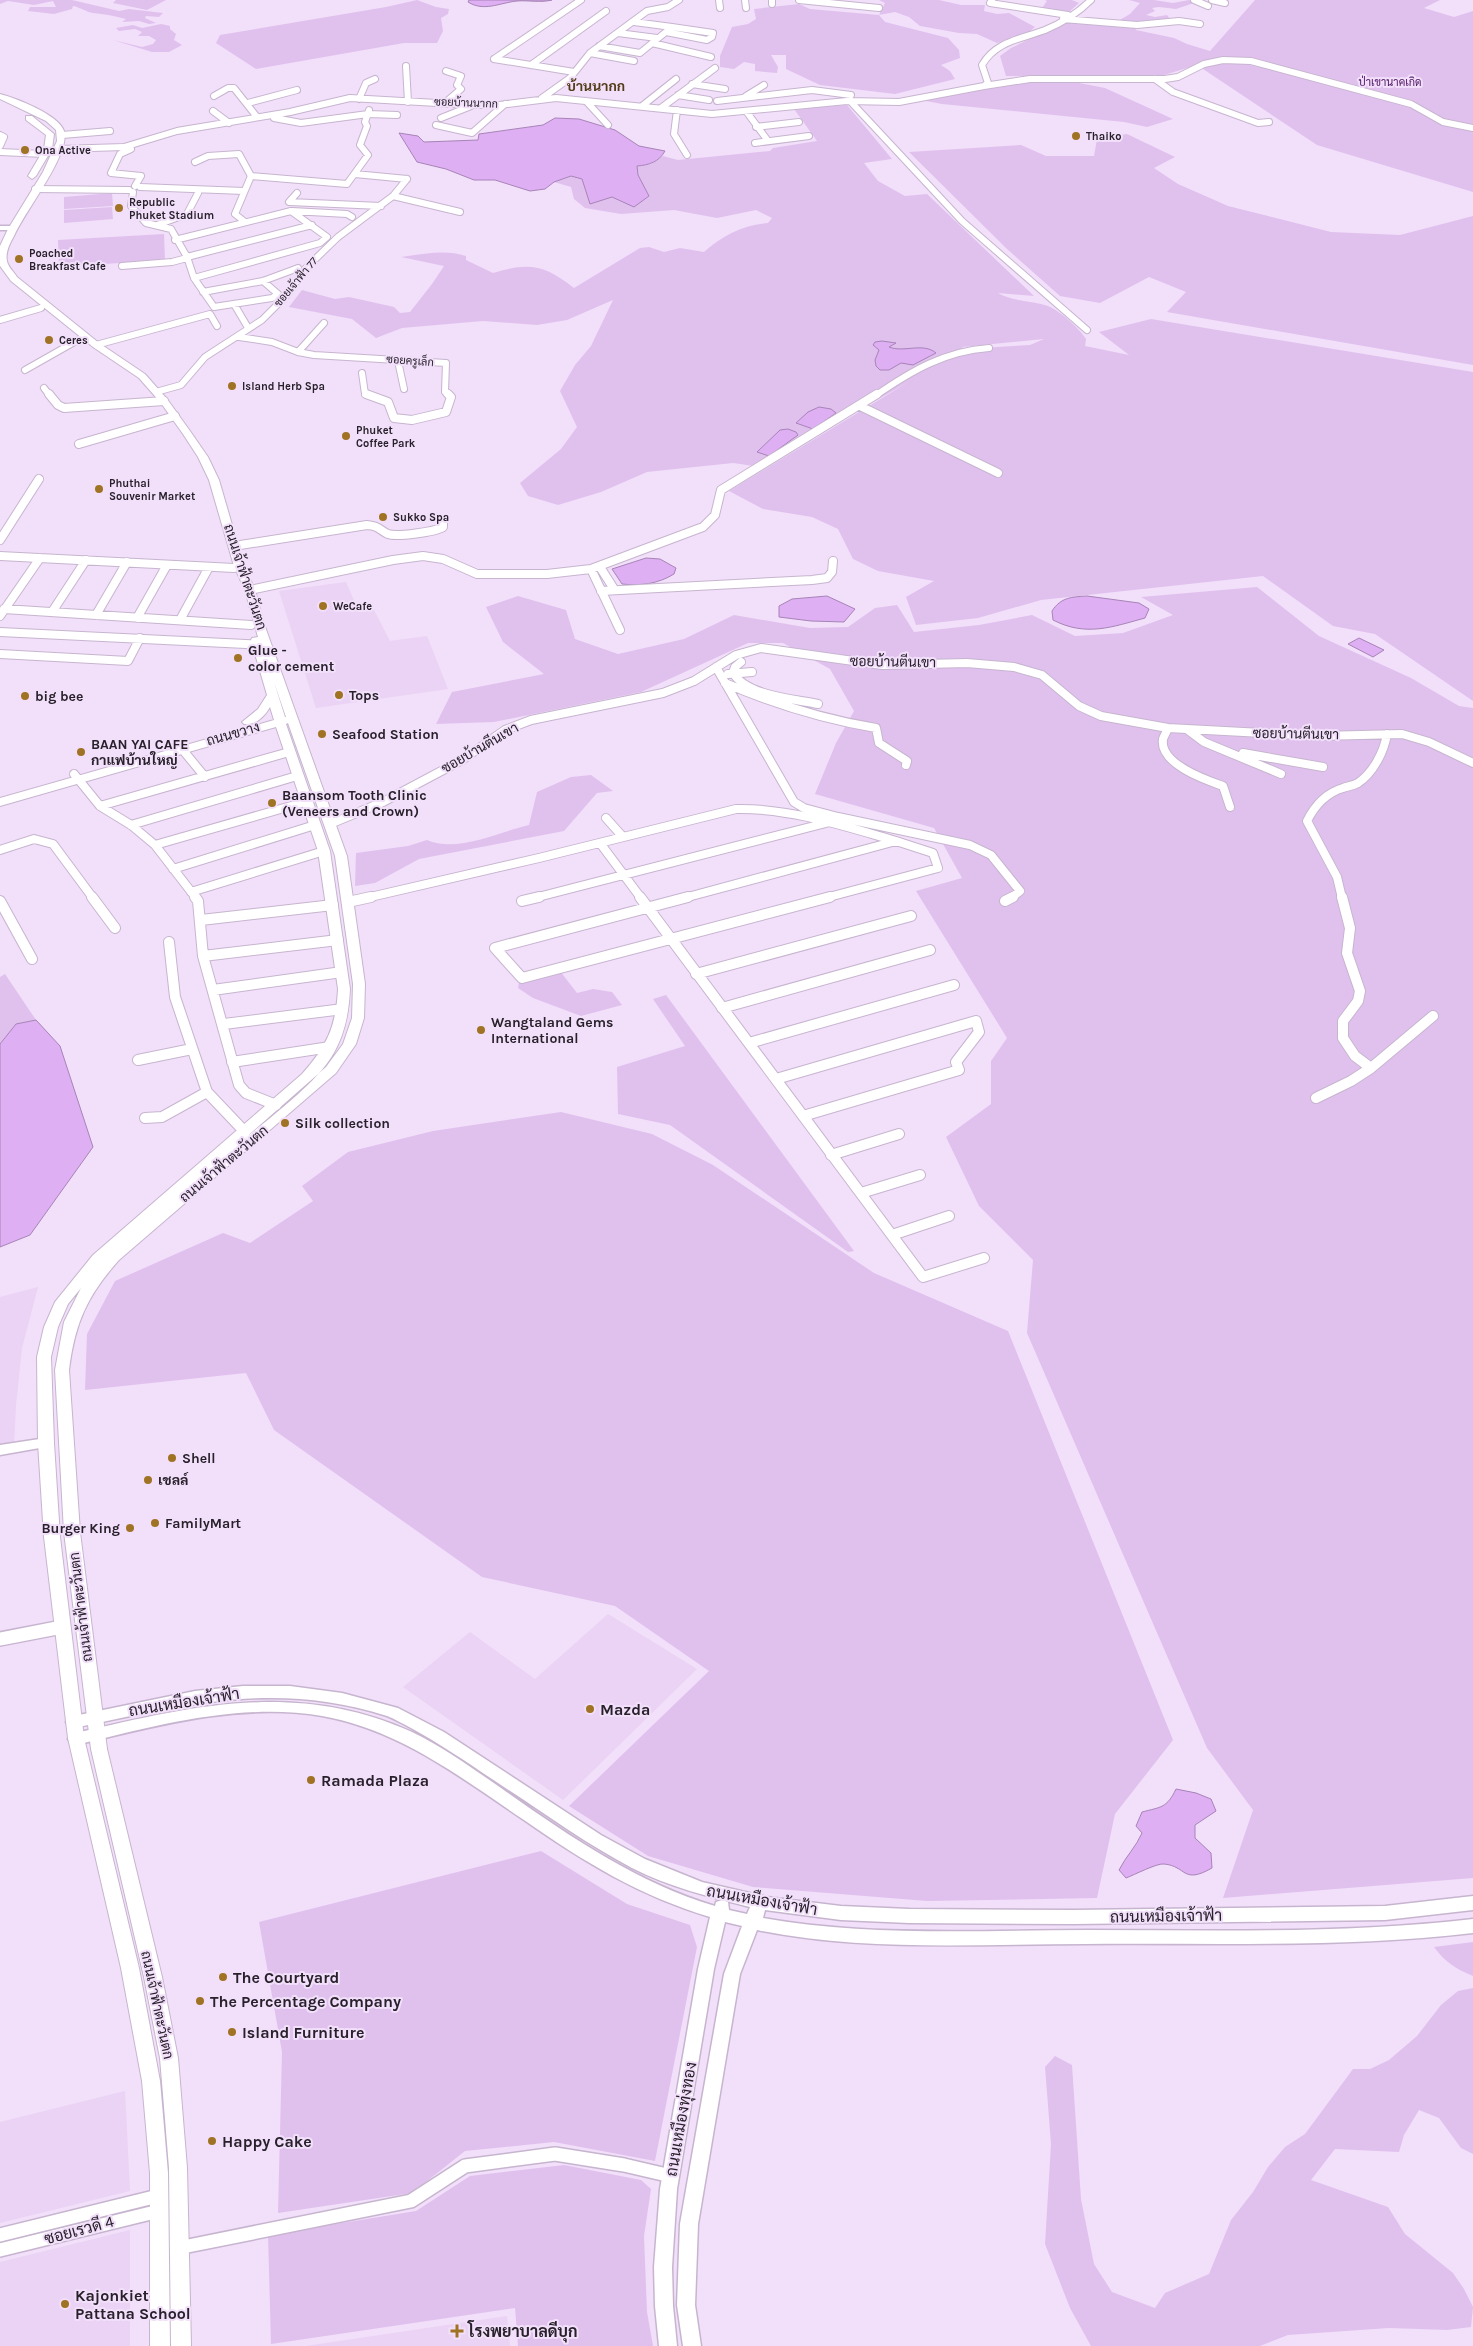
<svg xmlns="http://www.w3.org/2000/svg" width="1473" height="2346" font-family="Karla,Sarabun,sans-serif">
<rect width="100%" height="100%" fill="#f2dffa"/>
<!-- built -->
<path fill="#ead3f4" d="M346,582L359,612L374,610L390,641L427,636L448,689L316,708L279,591Z
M38,1287L22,1348L16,1405L14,1444L0,1447V1297Z
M608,1614L697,1669L563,1800L403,1687L470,1632L535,1679Z
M125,2091L130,2191L0,2223V2122Z
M130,2230V2346H0V2262Z
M507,2316L510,2346H306Z"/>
<!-- green -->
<path fill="#e0c1ee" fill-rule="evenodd" d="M0,0H72L119,11L129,9L163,13L159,17L146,16L145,18L156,23L149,24L139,21L122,22L126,19C115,16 104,14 93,13C86,12 80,7 73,6L72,9L54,14L28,11L30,7H56L53,1L34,5L8,1L0,4Z
M116,0H166L147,10L113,3Z
M417,0L436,7L449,9L448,14L441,18L443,31L437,43H404L256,69L216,43L220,35L386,7Z
M879,0H939L961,5H985L984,11L997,14L1009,13L1035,27L1029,32L997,43L977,34L959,33L920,26L909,17L895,12L879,15L885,22L948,38L959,50L960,58L941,65L950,71L955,79L895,94L820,85L786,69V55H771L778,67L777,73L755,71V64L744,62L734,69L720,67V56L732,27L748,24L756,19L754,9L799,4L810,9L879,15L885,3Z
M1045,0H1072L1079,3L1069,12L1040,11L1047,1Z
M1129,0H1154L1173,3L1189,0L1194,3L1176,9L1159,7L1152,8L1155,11L1146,15L1155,17L1167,15L1170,19L1150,24L1118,21L1130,14L1140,3Z
M1255,0H1440L1424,8L1454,17L1473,11V192L1317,145L1197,65L1164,75L1006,76L1000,56L1011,48L1067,21L1134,26L1136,30L1174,38L1187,44L1210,51Z
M161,24L170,26V29L176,34L174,40L182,45L169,52H152L113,40L142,47L153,44L156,40L149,36H138L142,32L135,29L119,31L116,28L133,25L142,28Z
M1032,81H1069L1105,88L1173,119L1147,127L1124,122L942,104L921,100Z
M847,105L892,159L864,163L878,181L905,196L927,194L1034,296L998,293C1014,302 1031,300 1048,306C1059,310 1080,329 1086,339L1085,346L1129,355L1099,332L1151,319L1473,372V701L1375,634L1333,626L1263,576L1041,600L978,618L916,625L906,597L934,581L878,571L853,559L838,529L812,517L763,509L729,491L910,381L761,467L733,463L647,472L601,492L558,505L528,496L520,483L561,449L577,427L560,391L575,365L591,346L613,300L567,320L537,325L483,321L448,324L402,328L376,338L352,319L289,307L302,290L335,299L349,297L394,307L400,313L410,312L432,284L444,266L401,257C423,254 445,249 466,256V260L493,273C530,262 544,265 574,288L640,248L649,247L664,252L680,248L704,252C723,235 743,225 768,223L772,218L756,210L717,218L674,210L621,214L585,208L574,199L571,187L554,182L571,176L582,179L612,197L649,196L638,175L637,166L651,164L663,156L678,160L770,151L773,148L817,141L794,109ZM1044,339L1030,345L965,349L962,347Z
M1127,134L1175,157L1154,168L1178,184L1228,206L1331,232L1400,235L1473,216V365L1167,312L1186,292L1149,277L1100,303L1060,296L1006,248L909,152L1021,145L1046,156H1094L1097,139Z
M112,193L113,206L64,209V197Z
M112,207L113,219L64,223V210Z
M164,234L165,260L59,267L58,240Z
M1257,587L1319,636L1411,678L1459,706L1473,708V1878L1223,1898L1253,1810L1207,1748L1027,1333L1033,1260L979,1206L946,1137L991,1104V1061L1007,1038L916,891L962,878L934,828L815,794L836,743L854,711L830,669L783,643H748L641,692L494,722L436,724L452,692L544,674L503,642L486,607L518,596L566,610L575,639L618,654L684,639L734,615L810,628L848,627L875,608L897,605L914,632L979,625L1032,615L1075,636L1123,633L1173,615L1141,597Z
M591,775L613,791L597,793L564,831L419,859L375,883L355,886L356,853L408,846L427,840C457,853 499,832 529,825L537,792L571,777Z
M560,971L577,993L593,989L612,992L622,1005L581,1016L533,998L518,988L519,982Z
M5,974L36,1020L16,1024L0,1044V977Z
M666,995L854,1251L848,1252L670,1125L618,1114L617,1067L685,1046L653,999Z
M561,1112L652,1134L713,1165L874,1273L1008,1331L1173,1740L1115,1814L1097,1898L927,1901L753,1887L648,1856L569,1806L709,1671L615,1606L482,1577L274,1430L246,1373L85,1390L87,1334L115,1281L223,1233L250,1243L313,1201L302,1186L348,1152L433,1131Z
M541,1851L627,1904L690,1925L697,1947L655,2161L554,2142L465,2151L412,2193L278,2213L282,2052L259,1922Z
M1473,1942V1976C1456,1969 1445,1962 1434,1947Z
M1473,1988V2154L1461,2148L1439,2118L1419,2110L1404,2135L1399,2152L1335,2149L1311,2180L1388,2207L1405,2234L1453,2273L1464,2289L1473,2307L1471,2327L1447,2330L1389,2328L1288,2335L1260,2346H1091L1070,2308L1045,2244L1051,2144L1045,2067L1055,2056L1072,2065L1081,2199L1094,2264L1112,2292L1155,2308L1165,2293L1209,2274L1231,2220L1253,2192L1268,2167L1285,2147L1305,2134L1353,2069H1370L1389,2060L1417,2036L1441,2005L1458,1991Z
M564,2165L641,2180L651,2189L644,2236L647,2312L653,2346H518L515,2308L271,2344L268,2235L416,2211L470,2176Z"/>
<!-- water -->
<path fill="#deaff3" stroke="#a784b7" d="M469,0H552C540,3 528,0 517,1C499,3 484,12 468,2Z
M555,118L579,119L615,130L639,146L665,151C659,162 649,165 637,166L638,175L649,196L634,207L612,197L590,204L582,179L571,176L554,182L545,189L530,191L495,180H474L446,169L417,162L399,133L418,136L424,142L478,140L479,134L543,125Z
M882,341L896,343L889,347C904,353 923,342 936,353L913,365L901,363L889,370H880L876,366L875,360L879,350L873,345L875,342Z
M819,407L831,409L836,413L813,429L796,423L808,412Z
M788,429L796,432L798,435L769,456L757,452L780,430Z
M646,558L660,559L676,568L674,574C658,584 640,586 622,584L612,569Z
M827,596L855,609L844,622L811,621L779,617V606L792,599Z
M1087,596L1139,603L1149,609L1145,618C1112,627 1086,637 1053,620L1052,611C1061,597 1072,597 1087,596Z
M1359,638L1384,650L1373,657L1348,644Z
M36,1020L60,1046L93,1147L30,1235L0,1247V1044L16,1024Z
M1176,1789L1196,1793L1211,1799L1216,1811L1195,1825V1838L1211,1853L1212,1868C1182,1885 1187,1866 1164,1864C1157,1863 1134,1875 1126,1878L1119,1870C1126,1856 1136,1847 1142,1833L1136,1826L1142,1812C1161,1807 1167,1808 1176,1789Z"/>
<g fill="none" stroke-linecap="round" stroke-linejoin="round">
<defs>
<path id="minor-far3" d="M719,0L720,8
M745,0L746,8
M772,0V4
M799,0L879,8
M992,0L990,3L1068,15
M1194,0L1208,6
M1212,0L1225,3
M1063,19L1137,25L1179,21L1200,24
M666,32L707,40L712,37L713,33L672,27
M618,33L657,38
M652,43L711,57
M599,46L640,53L672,27L634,22
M590,53L634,61
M494,59L581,0
M494,59L574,72
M531,65L606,11
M406,66L408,102
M446,71L461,76L457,85L461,89L446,102
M1155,79L1173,92L1258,123L1269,122
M692,84L725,89
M984,86L1030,79H1165L1178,77L1204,64L1223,60L1251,61L1411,104L1443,122L1473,128
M678,95L709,100
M214,96L228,88H234L257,117
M746,96L764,85
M542,98L570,78L590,53L647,11L668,7L679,0
M359,99L366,83L375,79
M586,101L608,125
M717,101L812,90L851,95L847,101
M851,102L962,221L1087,330
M248,103L297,90
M642,106L676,79
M661,108L715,68
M677,110L674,134L687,155
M213,111L229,123
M746,111L768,141
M274,118L301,123L368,114L397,115
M441,118L471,106
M436,125L472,133L505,104
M756,127L799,122
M0,135L4,137L0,146
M62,135L110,131
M755,143L809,136
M59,149L124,147L177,131L290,112L350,98L472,105H499L556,98L712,114L847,101L899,102L984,86L988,83L982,65C996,41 1021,39 1045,30C1062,23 1078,13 1091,0
M131,149L120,154L111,173L141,176L135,186
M0,152L45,154
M195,162L208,156L239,154L251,176
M355,174L407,179
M251,176L347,184L368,155L360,145L367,126L365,122L369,110
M140,187L244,191
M35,189L129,190
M133,192L131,206L146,223L171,229L187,257L194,278L214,307L272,298L278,294L263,281
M297,193L289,202L381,206
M393,196L460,212
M292,211L347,214L352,217
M245,222L235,214L251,176
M157,225L187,214L198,193
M175,240L291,211L327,237L320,243L194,278
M187,257L312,225
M122,266L172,262L187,258
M203,292L263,281L298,268
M234,304L247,326
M0,320L41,308
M239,337L272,342L298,352L314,355L446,363L445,392L449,396
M96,345L210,314L217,326
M298,352L324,323
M398,361L404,389
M25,370L85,336
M362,373L365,394L370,396
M44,388L50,396
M156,392L181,385L205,357L262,320L287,295L305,269L338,237L393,196L407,179
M875,396C911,371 945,351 989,348"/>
<path id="minor-far2" d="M49,394L58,405L64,408L164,401
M366,394L388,402L394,418L412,420L446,412L451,397L448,394
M860,406L998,473
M79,444L175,416
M0,540L39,479
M234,546L367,525C380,526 379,530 388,534C397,537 435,532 443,527V522
M0,556L234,568
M600,567L614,589
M591,569L620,630
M250,590L393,560L423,556L443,559L477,574H547L591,569L703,527L715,515L721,490L877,394
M601,591L812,580L827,578L832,572L833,561
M4,609L251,625
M52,612L86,560
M96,615L127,562
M0,616L40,558
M137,618L167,565
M180,620L209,567
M0,632L266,645
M0,654L128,661L140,638
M741,662L735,667L733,673C747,696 794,699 818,704
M716,667L794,802L804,808L838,817L970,845L991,855L1020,891L1011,898
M728,674L752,672
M725,683C774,704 823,719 876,728L879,743L907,761L906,765
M1168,728C1167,731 1164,736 1163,739C1159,764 1206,780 1223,786L1230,807
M1188,730L1204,742L1281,774
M182,749L205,777
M1243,753L1323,767
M74,774L100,806L131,825L155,845L196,898
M100,806L289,752
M606,818L623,837
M330,824L383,802L462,760L505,730L531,720L663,693L694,681L736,655L761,648L882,665L967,663L1014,667L1042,675L1079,706L1101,716L1168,728L1319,736L1402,734L1429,742L1473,763
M131,825L297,776
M600,843L641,898
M155,845L305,802
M0,850L34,839L53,844L93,898
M173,869L315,825
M191,892L324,851
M366,898L539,858L736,809C790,808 844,826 896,841
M534,898L826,823
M684,898L896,841
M825,898L938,868L933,853L896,841
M1342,898L1337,877L1307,821C1315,805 1326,793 1343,788C1348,786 1353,786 1358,783C1373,773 1384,752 1387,734"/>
<path id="minor-far1" d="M92,897L115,928
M195,897L198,901L203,956L239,1085L246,1093L276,1105
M640,897L923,1277L984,1258
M688,897L495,948L522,978L830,897
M1342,897L1350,928L1347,953L1360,991L1358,1001L1343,1021V1038L1355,1056L1371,1068
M0,901L32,959
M522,901L539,897
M1005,901L1013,897
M348,902L371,897
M201,920L333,905
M169,942L175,997L207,1092L245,1132
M203,956L338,940
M696,974L911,916
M213,990L342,972
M722,1008L930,950
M224,1024L343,1009
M749,1043L954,985
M138,1060L192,1049
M232,1062L330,1047
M776,1079L976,1021L979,1032L956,1062L959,1070L803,1116
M1316,1098L1351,1081L1371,1068L1433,1016
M145,1118L162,1117L207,1092
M831,1155L899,1134
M861,1193L920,1175
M892,1235L949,1216"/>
<path id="minor" d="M0,1639L62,1627
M0,2235L158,2196
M178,2248L411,2201L465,2166L555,2154L624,2165L671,2176
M0,2250L159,2211"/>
<path id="tertiary" d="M0,226H12L16,228L12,230H0Z
M46,1438L51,1440L53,1443L51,1446L0,1455V1445Z
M243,1686H290L342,1693L398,1708L444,1732L601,1835L645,1859L702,1882L767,1897L841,1906L909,1909L1074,1910L1385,1906L1473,1896V1910L1385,1920L1074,1924L909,1923L841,1920L765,1910L763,1918C870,1937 980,1930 1088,1930C1216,1930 1345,1934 1473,1919V1933C1344,1948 1215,1943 1085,1944C977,1944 864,1952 757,1930L740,1974L698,2224L695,2305L701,2346H683L677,2305L680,2224L724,1974L742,1926L725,1922L714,1969L677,2189L672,2267L673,2306L677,2346H659L655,2306L654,2267L660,2189L698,1969L710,1917C640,1896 584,1862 524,1820C460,1777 400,1730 322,1716C239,1702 155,1726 76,1745L71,1743L68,1739L71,1735L76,1733C193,1706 296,1680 412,1732C443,1747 472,1768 501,1788C568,1835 635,1882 715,1906L716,1902L722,1900L728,1902L729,1910L747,1914L750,1907C710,1897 669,1887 632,1868C586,1844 544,1813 501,1785C471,1765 442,1745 411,1728C403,1724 395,1719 387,1716C276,1680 183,1705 74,1728L69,1726L66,1722L69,1718L74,1716L195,1691Z"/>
<path id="secondary" d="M0,94C16,98 59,115 64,131C71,154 24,212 14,236C10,243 5,253 7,261C8,267 14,272 17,277L99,343L145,374L167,399L190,431L208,457L219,480L244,566L255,590L263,621L347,856L365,984L364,1018L356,1044L336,1073L119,1260C87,1296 75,1323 69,1370L80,1532L107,1749L162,1977L178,2058L187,2168L191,2346H171L169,2168L160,2058L144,1977L91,1749L64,1532L55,1370L64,1322L81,1288L68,1304L58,1327L51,1357L54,1443L60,1537L84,1738L139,1968L160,2081L168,2173L170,2346H150V2173L142,2081L121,1968L68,1738L44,1537L38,1443L37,1357L44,1327L55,1302L93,1255L302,1074C327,1046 336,1027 338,989L318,851L276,727L0,806V798L274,720L270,707C265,716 255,726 244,724L242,722L258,709L267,695L251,640L252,638L258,637L245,590L234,566L209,480L198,457L183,434L161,403L139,378L93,347L11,281L0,266V246L8,229L43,172L57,141L56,130L46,121L0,99ZM274,682L286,717H285ZM288,723L335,856L353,984L352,1018L343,1044L326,1067L236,1146C264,1122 314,1086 332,1056C345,1035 349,1012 350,989L330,851L286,724Z
M26,116H32L54,134L52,149L36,176L32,179L28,176L44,149L46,135L26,120Z"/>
</defs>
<!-- minor-far3 casing -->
<use href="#minor-far3" stroke="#c7b5cf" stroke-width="8"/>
<!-- minor-far2 casing -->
<use href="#minor-far2" stroke="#c7b5cf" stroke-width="10"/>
<!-- minor-far1 casing -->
<use href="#minor-far1" stroke="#c7b5cf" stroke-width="12"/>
<!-- minor casing -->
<use href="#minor" stroke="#c7b5cf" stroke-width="16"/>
<!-- tertiary casing -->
<use href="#tertiary" stroke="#c7b5cf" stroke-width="3"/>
<!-- secondary casing -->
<use href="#secondary" stroke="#c7b5cf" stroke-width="2"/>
<!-- minor-far3 -->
<use href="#minor-far3" stroke="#fff" stroke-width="6"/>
<!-- minor-far2 -->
<use href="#minor-far2" stroke="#fff" stroke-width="8"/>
<!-- minor-far1 -->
<use href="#minor-far1" stroke="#fff" stroke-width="10"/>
<!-- minor -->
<use href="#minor" stroke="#fff" stroke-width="13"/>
<!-- tertiary -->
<use href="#tertiary" fill="#fff" fill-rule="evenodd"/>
<!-- secondary -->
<use href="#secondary" fill="#fff" fill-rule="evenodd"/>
</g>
<!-- markers -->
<g fill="#9f7323" stroke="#f2dffa" stroke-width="2">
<circle cx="1076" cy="136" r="5"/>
<circle cx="25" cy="150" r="5"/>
<circle cx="119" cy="208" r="5"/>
<circle cx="19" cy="259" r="5"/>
<circle cx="49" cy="340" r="5"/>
<circle cx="232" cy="386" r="5"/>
<circle cx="346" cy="436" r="5"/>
<circle cx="99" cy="489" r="5"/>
<circle cx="383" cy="517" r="5"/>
<circle cx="323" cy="606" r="5"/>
<circle cx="238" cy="658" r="5"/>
<circle cx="339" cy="695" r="5"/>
<circle cx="25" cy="696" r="5"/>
<circle cx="322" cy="734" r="5"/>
<circle cx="81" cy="752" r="5"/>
<circle cx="272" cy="803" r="5"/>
<circle cx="481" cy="1030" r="5"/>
<circle cx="285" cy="1123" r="5"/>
<circle cx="172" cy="1458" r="5"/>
<circle cx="148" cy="1480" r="5"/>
<circle cx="155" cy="1523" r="5"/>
<circle cx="130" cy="1528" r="5"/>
<circle cx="590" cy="1709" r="5"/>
<circle cx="311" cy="1780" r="5"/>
<circle cx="223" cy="1977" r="5"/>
<circle cx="200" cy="2001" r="5"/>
<circle cx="232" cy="2032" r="5"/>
<circle cx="212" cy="2141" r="5"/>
<circle cx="65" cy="2304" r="5"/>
<path d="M454.5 2323.5h5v5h5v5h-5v5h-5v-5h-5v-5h5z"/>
</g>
<g text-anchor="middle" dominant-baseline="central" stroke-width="4" stroke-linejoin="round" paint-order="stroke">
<!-- far-park labels -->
<g font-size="11" fill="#4f1464" stroke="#f2dffa">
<text x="1390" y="82">ป่าเขานาคเกิด</text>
</g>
<!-- far-street labels -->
<g font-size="11" fill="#28212b" stroke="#f2dffa">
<text transform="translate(466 103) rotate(2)">ซอยบ้านนากก</text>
<text transform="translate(296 282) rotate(-50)">ซอยเจ้าฟ้า 77</text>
<text transform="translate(410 361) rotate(4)">ซอยครูเล็ก</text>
</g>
<!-- far-poi labels -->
<g font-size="11" font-weight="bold" fill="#28212b" stroke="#f2dffa" text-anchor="start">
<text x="1086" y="136">Thaiko</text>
<text x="35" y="150">Ona Active</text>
<text x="129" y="202">Republic<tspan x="129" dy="13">Phuket Stadium</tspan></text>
<text x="29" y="253">Poached<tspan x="29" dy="13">Breakfast Cafe</tspan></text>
<text x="59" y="340">Ceres</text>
<text x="242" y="386">Island Herb Spa</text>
<text x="356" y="430">Phuket<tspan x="356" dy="13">Coffee Park</tspan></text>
<text x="109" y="483">Phuthai<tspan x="109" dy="13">Souvenir Market</tspan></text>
<text x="393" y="517">Sukko Spa</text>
<text x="333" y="606">WeCafe</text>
</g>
<!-- far-quarter labels -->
<g font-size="14" font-weight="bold" fill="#523c18" stroke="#f2dffa">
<text x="596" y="86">บ้านนากก</text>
</g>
<!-- street labels -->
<g font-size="14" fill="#28212b" stroke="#f2dffa">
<text transform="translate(245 577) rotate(72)">ถนนเจ้าฟ้าตะวันตก</text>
<text transform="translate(893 662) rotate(1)">ซอยบ้านตีนเขา</text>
<text transform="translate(233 734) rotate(-16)">ถนนขวาง</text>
<text transform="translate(1296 734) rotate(1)">ซอยบ้านตีนเขา</text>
<text transform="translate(480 748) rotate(-30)">ซอยบ้านตีนเขา</text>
<text transform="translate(224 1164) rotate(-40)">ถนนเจ้าฟ้าตะวันตก</text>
<text transform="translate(81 1607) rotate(-97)">ถนนเจ้าฟ้าตะวันตก</text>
<text transform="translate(157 2005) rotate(78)">ถนนเจ้าฟ้าตะวันตก</text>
</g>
<!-- poi labels -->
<g font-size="14" font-weight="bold" fill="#28212b" stroke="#f2dffa" text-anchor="start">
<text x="248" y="650">Glue -<tspan x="248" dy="16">color cement</tspan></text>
<text x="349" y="695">Tops</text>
<text x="35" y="696">big bee</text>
<text x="332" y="734">Seafood Station</text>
<text x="91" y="744">BAAN YAI CAFE<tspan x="91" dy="16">กาแฟบ้านใหญ่</tspan></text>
<text x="282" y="795">Baansom Tooth Clinic<tspan x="282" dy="16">(Veneers and Crown)</tspan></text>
<text x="491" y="1022">Wangtaland Gems<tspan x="491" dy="16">International</tspan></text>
<text x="295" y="1123">Silk collection</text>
<text x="182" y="1458">Shell</text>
<text x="158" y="1480">เชลล์</text>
<text x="165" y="1523">FamilyMart</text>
<text x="120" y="1528" text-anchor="end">Burger King</text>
</g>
<!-- near-street labels -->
<g font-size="16" fill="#28212b" stroke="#f2dffa">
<text transform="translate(184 1702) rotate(-9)">ถนนเหมืองเจ้าฟ้า</text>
<text transform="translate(762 1900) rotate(10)">ถนนเหมืองเจ้าฟ้า</text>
<text transform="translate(1166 1916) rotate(-1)">ถนนเหมืองเจ้าฟ้า</text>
<text transform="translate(681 2119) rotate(-80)">ถนนเหมืองทุ่งทอง</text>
<text transform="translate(79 2230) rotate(-15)">ซอยเรวดี 4</text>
</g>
<!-- near-poi labels -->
<g font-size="16" font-weight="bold" fill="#28212b" stroke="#f2dffa" text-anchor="start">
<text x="600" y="1709">Mazda</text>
<text x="321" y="1780">Ramada Plaza</text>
<text x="233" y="1977">The Courtyard</text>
<text x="210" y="2001">The Percentage Company</text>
<text x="242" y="2032">Island Furniture</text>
<text x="222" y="2141">Happy Cake</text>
<text x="75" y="2295">Kajonkiet<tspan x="75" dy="18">Pattana School</tspan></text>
<text x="468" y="2331">โรงพยาบาลดีบุก</text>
</g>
</g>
</svg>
